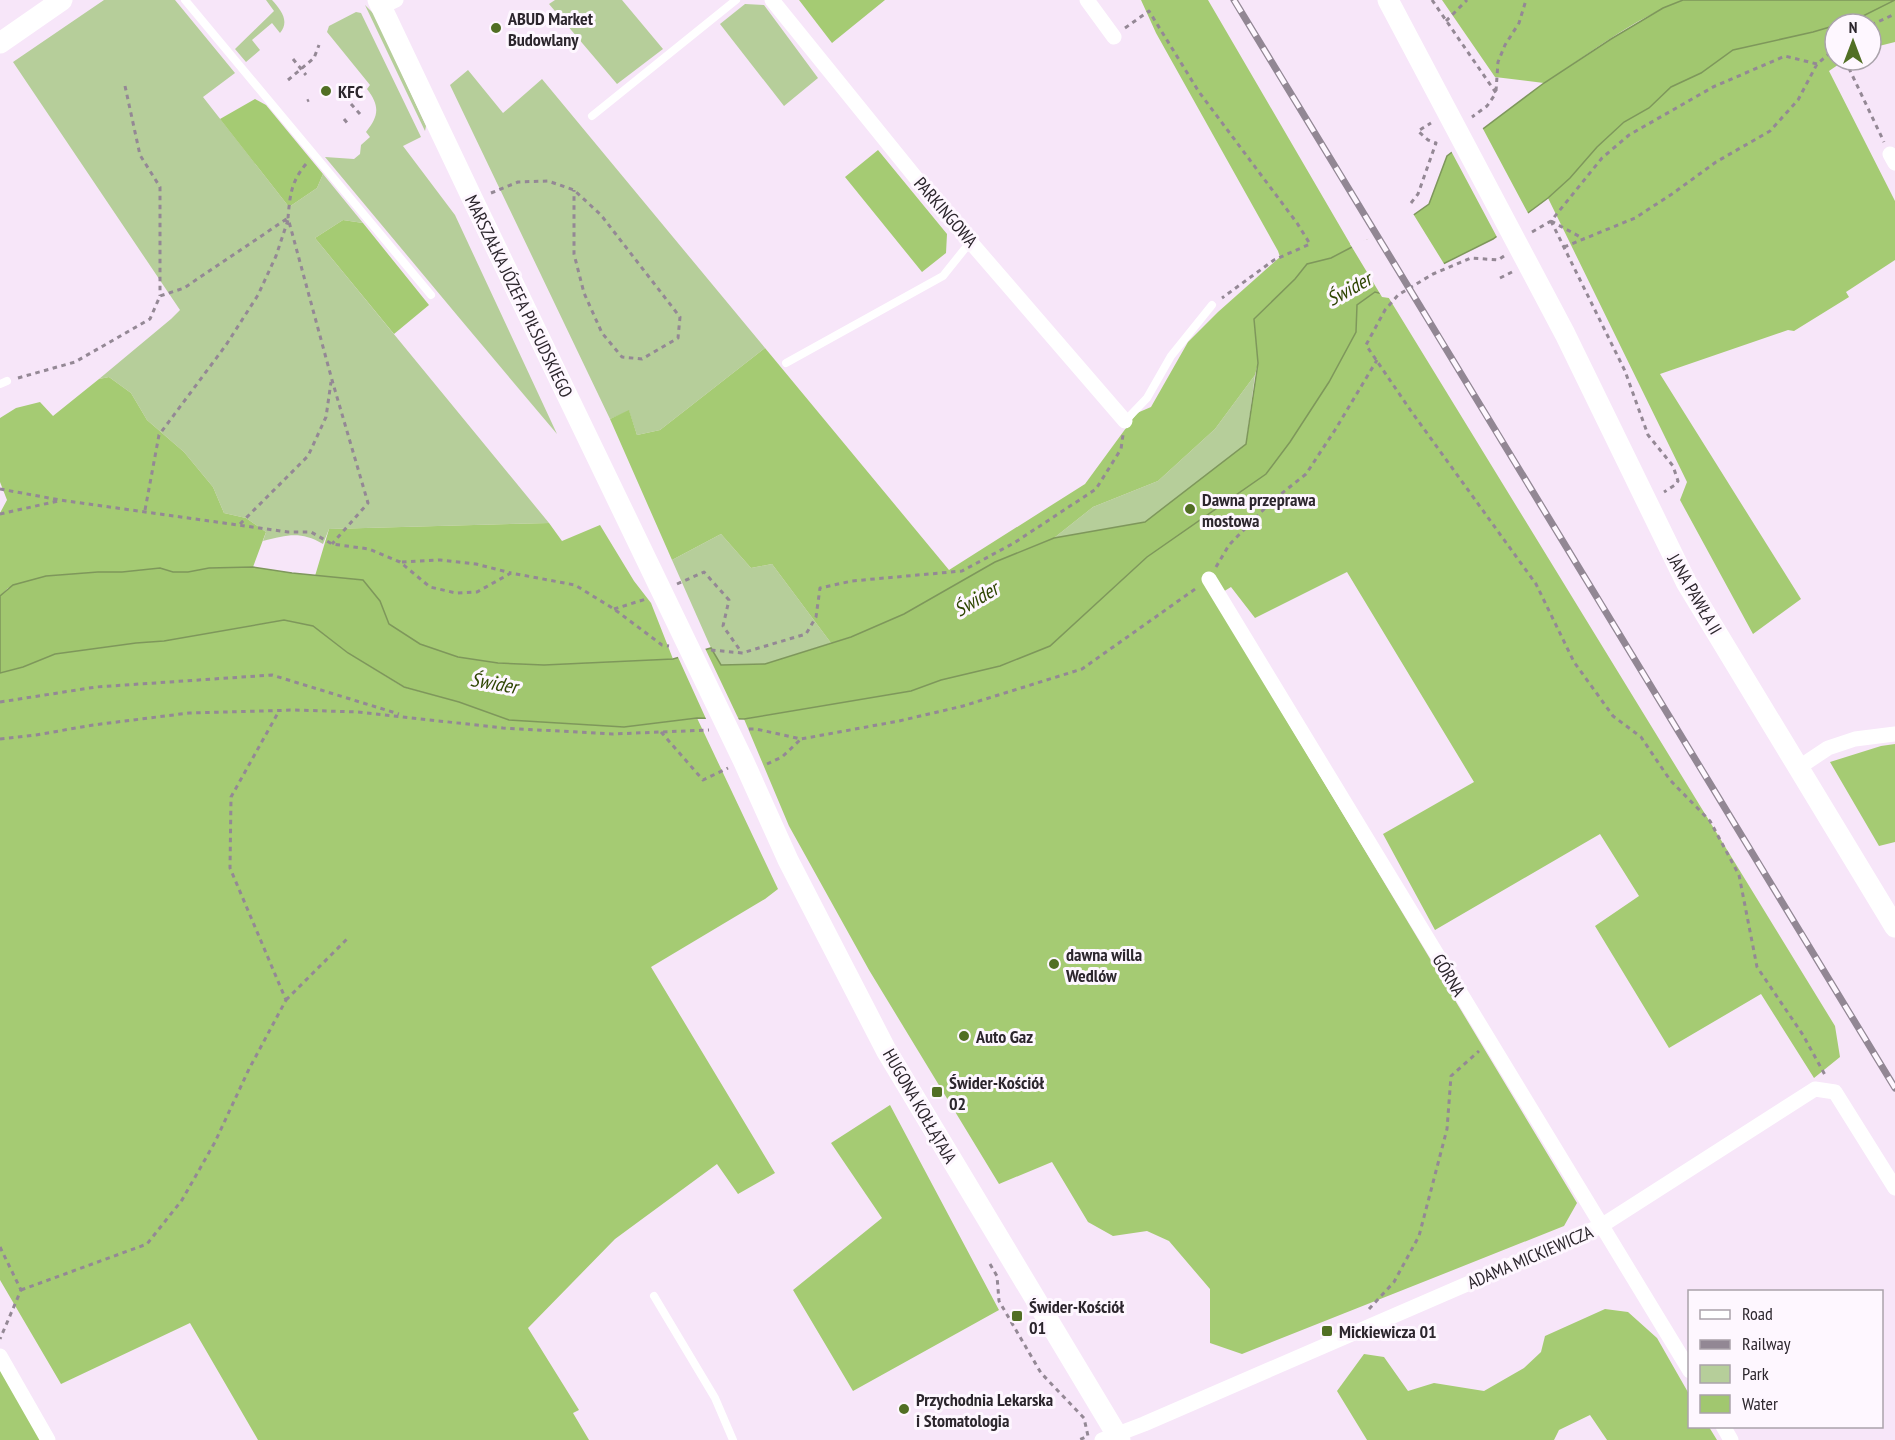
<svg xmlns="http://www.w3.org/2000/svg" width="1895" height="1440" font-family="'PT Sans Narrow',sans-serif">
<rect width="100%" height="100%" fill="#f7e6f9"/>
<!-- green -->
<path fill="#b6ce9a" d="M104,0H175L235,73L203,97L289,207L317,188L323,174L363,223L343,220L315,238L549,523L329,529L323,544C300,531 288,535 263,541L266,532L246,518L224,513L213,487L184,452L147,420L131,393L109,377L99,379L171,319L180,310L13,62Z
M266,0H272C281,10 290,21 280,33L272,23L252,40L260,50L246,62L235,49L274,11Z
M555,0H622L663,49L617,84L549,4Z
M745,4L764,5L818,78L784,106L720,24Z
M365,5L375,15L426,126L425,131Z
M356,12L361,13L421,137L403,146L455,215L557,434C479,342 402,249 325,157L354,159L360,154L361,145L370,137L366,132C379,116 380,106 367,89L370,85L327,32L329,26Z
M468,70L503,113L542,79L765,348L660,430L637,435L629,411L610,419L450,85Z
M1255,375L1246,444L1145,522L1054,538L1093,507L1158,481L1215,429Z
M721,534L751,568L772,564L831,643L765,664L721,665L711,648L672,560Z"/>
<!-- forest -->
<path fill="#a5cb73" d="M799,0H885L832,43Z
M1141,0H1208L1352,247L1331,258L1307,264L1295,279L1254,319L1258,363L1255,375L1215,429L1158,481L1093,507L1054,538L995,562L904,614L851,637L831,643L772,564L751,568L721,534L672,560L610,419L629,410L637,435L660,430L765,348L949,570L1085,484L1137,413L1151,407L1188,342L1218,312L1280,257L1278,251L1156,33Z
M1442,0H1683C1633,19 1589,54 1544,83L1495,77Z
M1895,0V42L1871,48V24H1839L1857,19Z
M1835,25V60H1845L1829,71L1895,201V260L1846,292L1849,297L1794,331L1788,330L1660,374L1801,599L1753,634L1680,500L1687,482L1548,198L1570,178L1597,147L1624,122L1649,108L1671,87L1701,73L1733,50Z
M255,99L266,105L323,174L317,188L289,207L220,119Z
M878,150L947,234L946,253L922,272L845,177Z
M343,220L363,223L429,305L394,334L315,238Z
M1375,292L1387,295L1835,1026L1840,1057L1814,1078L1761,994L1669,1048L1595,926L1639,896L1600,834L1435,930L1383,834L1474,782L1347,572L1255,618L1231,587L1213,598L1577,1203L1564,1226L1242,1354L1210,1343V1289L1169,1241L1147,1231L1113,1236L1088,1222L1052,1162L999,1184L869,970L789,826L744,719L911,691L941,680L1050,646L1147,557L1290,442L1329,382L1356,332L1357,305Z
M109,377L131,393L147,420L184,452L213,487L224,513L246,518L266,532L253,567L209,568L188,572H173L160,568L122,572H98L46,576L8,588L0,596V513L7,500L0,482V418L16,408L40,402L53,416L99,379Z
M549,523L562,541L600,525L634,581L651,603L673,659L544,665L498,663L458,657L420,644L389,624L379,601L363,580L315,576L329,529Z
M284,620L313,626L348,653L403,687L459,702L509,720L624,727L697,718L778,889L765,899L651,967L775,1173L738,1194L717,1164L615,1239L528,1328L579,1410L573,1413L589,1440H258L190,1323L61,1384L0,1280V673L23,667L55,654L136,643L164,641Z
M1895,744V842L1879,846L1830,762L1881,746Z
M890,1105L999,1310L853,1391L793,1290L882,1218L831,1143Z
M1605,1309L1628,1312L1657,1338L1689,1394L1690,1426L1709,1427L1717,1440H1607L1590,1415L1559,1430L1554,1440H1367L1337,1391L1364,1354L1384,1357L1408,1391L1434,1383L1484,1391L1524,1368L1541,1352L1545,1336Z
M0,1366L42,1440H0Z"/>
<!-- water -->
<path fill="#a1c76f" stroke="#7e975b" stroke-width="1.5" d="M1683,0H1895L1857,19L1813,32L1733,50L1701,73L1671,87L1649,108L1624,122L1597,147L1570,178L1548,198L1493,239L1431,270L1387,295L1375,292L1357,305L1356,332L1329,382L1290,442L1266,474L1147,557L1050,646L1000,666L941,680L911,691L744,719L697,718L624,727L509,720L459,702L404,687L348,653L313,626L284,620L164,641L136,643L55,654L23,667L0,673V596L13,585L46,576L98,572H122L160,568L173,572H188L209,568L253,567L292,573L363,580L380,601L389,624L420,644L458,657L498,663L544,665L673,659L711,648L721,665L765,664L851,637L904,614L995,562L1054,538L1145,522L1246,444L1258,363L1254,319L1295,279L1307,264L1331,258L1352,247L1395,228L1429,204L1447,156L1544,83L1611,39L1663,8Z"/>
<!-- pier -->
<path fill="#f7e6f9" d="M1482,127L1529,215L1498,239L1450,149Z
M1412,212L1446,267L1389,298L1382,297L1350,244L1368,239L1370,231L1384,223L1395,225Z
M704,646L740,722L707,721L677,655Z"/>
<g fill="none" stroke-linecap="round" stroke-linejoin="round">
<!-- path -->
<path stroke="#948895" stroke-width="3" stroke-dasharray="4.5 4.5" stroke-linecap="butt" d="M1432,0L1496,93L1487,106L1472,117
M1446,21L1467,0
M1871,25L1895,14
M1125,28L1149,11L1199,92L1297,223L1310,244L1274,260L1222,298
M293,59L306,75
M1845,60L1884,142
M288,80L314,58L319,45
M125,86L140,155L160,187V296
M1496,91L1498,62L1505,45L1519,23L1526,0
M307,101L309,100
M351,104L360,114
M344,119L349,125
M306,164C291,182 290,195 288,218L332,380L368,503L332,544
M491,193L518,182L548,181L574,190L601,215L680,317L678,338L642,359L622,357L602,333L584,293L574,254V190
M1411,203L1418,194L1436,143L1428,140L1418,131L1431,123
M1551,221L1625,371L1648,435L1673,466L1678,481L1675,485L1664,492
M1551,221L1584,239
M1532,232L1551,221L1602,158L1629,135L1713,87L1785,56L1817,64
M1564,247L1635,218L1672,194L1716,162L1770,131L1798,100L1817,64L1835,49
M1504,256L1498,260L1471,258L1433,274L1398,295L1385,310L1366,345L1411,411L1536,584L1574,662L1613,716L1641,737L1670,780L1710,821L1739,875L1757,967L1803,1035L1825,1075
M1500,278L1512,272
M18,378L75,362L150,319L160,296L184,288L288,218
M0,489L60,500L288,532H311L332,544L369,549L400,562L430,587L456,593L477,592L511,573L575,585L614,609L662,645L669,646
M145,510L159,435L226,345L258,295L276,256L288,220
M0,514L58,501
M240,524L308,456L326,417L331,382
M402,562L440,560L476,564L511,573
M1216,567L1229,545L1271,502L1306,474L1335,430L1377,360
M677,584L704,572L729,600L723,626L742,653
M614,609L646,599
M711,650L742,653L806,634L816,617L820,588L852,581L962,571L1014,543L1096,489L1121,449L1123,435
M0,702L96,687L272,675L399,714
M749,729H756L801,739L899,721L963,706L1082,669L1198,587
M661,732L703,780L728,768
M0,739L36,735L93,725L189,713L295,710L358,712L503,728L612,734L709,730
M767,764L782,757L801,739
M286,1000L347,939
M0,1247L21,1290L0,1339
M990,1264L997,1276L999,1301L1041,1373L1084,1418L1088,1436L1079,1440
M21,1290L147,1244L182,1200L215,1142L249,1069L286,1000L230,868L231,797L279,711
M1369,1309L1394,1282L1419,1236L1447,1129L1451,1076L1479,1051"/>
<!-- service -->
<path stroke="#fff" stroke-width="8" d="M185,0L431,295
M592,116L736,0
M786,363L943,276L971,241
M0,384L7,381
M1125,421L1147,398L1171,356L1212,305
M654,1296L715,1398L733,1440"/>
<!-- minor -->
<path stroke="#fff" stroke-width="15" d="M772,0L929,194L1125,421
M1087,0L1114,37
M381,7L396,0
M1890,154L1895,163
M1209,579L1690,1371
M1798,768L1828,748L1855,739L1895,734
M0,1356L48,1440
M1723,1426L1731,1440
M1102,1440L1144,1424L1601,1226L1815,1089L1835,1092L1895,1188"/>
<!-- secondary -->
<path stroke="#fff" stroke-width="21" d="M378,0L473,200L743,760L788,860L886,1050L1120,1440
M1388,0L1565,334L1686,582L1895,927
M0,43L62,0"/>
<defs>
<path id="rail" d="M1234,0L1895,1088"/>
</defs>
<!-- rail casing -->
<use href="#rail" stroke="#928794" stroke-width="7"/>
<!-- rail -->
<use href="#rail" stroke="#fef7ff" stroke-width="4.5" stroke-dasharray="14" stroke-linecap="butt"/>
</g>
<!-- markers -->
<g fill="#516f24" stroke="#fef7ff" stroke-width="2">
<circle cx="496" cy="28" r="6"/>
<circle cx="326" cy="91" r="6"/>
<circle cx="1190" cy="509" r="6"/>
<circle cx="1054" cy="964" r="6"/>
<circle cx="964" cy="1036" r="6"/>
<rect x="931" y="1086" width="12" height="12" rx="3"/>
<rect x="1011" y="1310" width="12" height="12" rx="3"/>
<rect x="1321" y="1325" width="12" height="12" rx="3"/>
<circle cx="904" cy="1409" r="6"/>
</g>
<g text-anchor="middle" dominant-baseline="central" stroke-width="6" stroke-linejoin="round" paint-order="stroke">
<!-- poi labels -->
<g font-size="18" font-weight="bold" fill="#2c262d" stroke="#fef7ff" text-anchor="start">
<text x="508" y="18">ABUD Market<tspan x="508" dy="21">Budowlany</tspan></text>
<text x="338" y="91">KFC</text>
<text x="1202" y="499">Dawna przeprawa<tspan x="1202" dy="21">mostowa</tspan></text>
<text x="1066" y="954">dawna willa<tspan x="1066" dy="21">Wedlów</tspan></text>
<text x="976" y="1036">Auto Gaz</text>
<text x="949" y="1082">Świder-Kościół<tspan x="949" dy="21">02</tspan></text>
<text x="1029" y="1306">Świder-Kościół<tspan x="1029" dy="21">01</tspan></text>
<text x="1339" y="1331">Mickiewicza 01</text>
<text x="916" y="1399">Przychodnia Lekarska<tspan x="916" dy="21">i Stomatologia</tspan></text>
</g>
<!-- street labels -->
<g font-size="18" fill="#2c262d" stroke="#fef7ff">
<text transform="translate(946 212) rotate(49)">PARKINGOWA</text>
<text transform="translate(519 296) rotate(64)">MARSZAŁKA JÓZEFA PIŁSUDSKIEGO</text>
<text transform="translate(1695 594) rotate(60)">JANA PAWŁA II</text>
<text transform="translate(1449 975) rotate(59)">GÓRNA</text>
<text transform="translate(920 1106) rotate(60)">HUGONA KOŁŁĄTAJA</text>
<text transform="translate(1530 1257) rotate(-23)">ADAMA MICKIEWICZA</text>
</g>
<!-- water labels -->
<g font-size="20" font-style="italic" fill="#2e4502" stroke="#fef7ff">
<text transform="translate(1349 289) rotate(-29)">Świder</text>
<text transform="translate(976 599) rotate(-31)">Świder</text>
<text transform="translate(494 683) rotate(10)">Świder</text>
</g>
</g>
<!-- legend -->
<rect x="1688" y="1290" width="195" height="138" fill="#fef7ff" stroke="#aaa3ab" stroke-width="1.5"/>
<rect x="1700" y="1310" width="30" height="9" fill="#ffffff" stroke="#aaa3ab" stroke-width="1.5"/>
<text x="1742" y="1320" font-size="18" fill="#2c262d">Road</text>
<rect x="1700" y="1340" width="30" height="9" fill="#928794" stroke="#aaa3ab" stroke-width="1.5"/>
<text x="1742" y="1350" font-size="18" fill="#2c262d">Railway</text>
<rect x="1700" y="1365" width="30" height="18" fill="#b6ce9a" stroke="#aaa3ab" stroke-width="1.5"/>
<text x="1742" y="1380" font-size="18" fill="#2c262d">Park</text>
<rect x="1700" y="1395" width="30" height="18" fill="#a1c76f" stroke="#aaa3ab" stroke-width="1.5"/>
<text x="1742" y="1410" font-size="18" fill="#2c262d">Water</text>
<!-- north arrow -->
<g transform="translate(1853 42)"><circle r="28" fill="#fef7ff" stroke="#aaa3ab" stroke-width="1.5"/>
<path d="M0-4.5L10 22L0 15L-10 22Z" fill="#516f24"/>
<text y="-9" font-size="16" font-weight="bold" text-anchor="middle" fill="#2c262d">N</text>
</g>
</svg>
